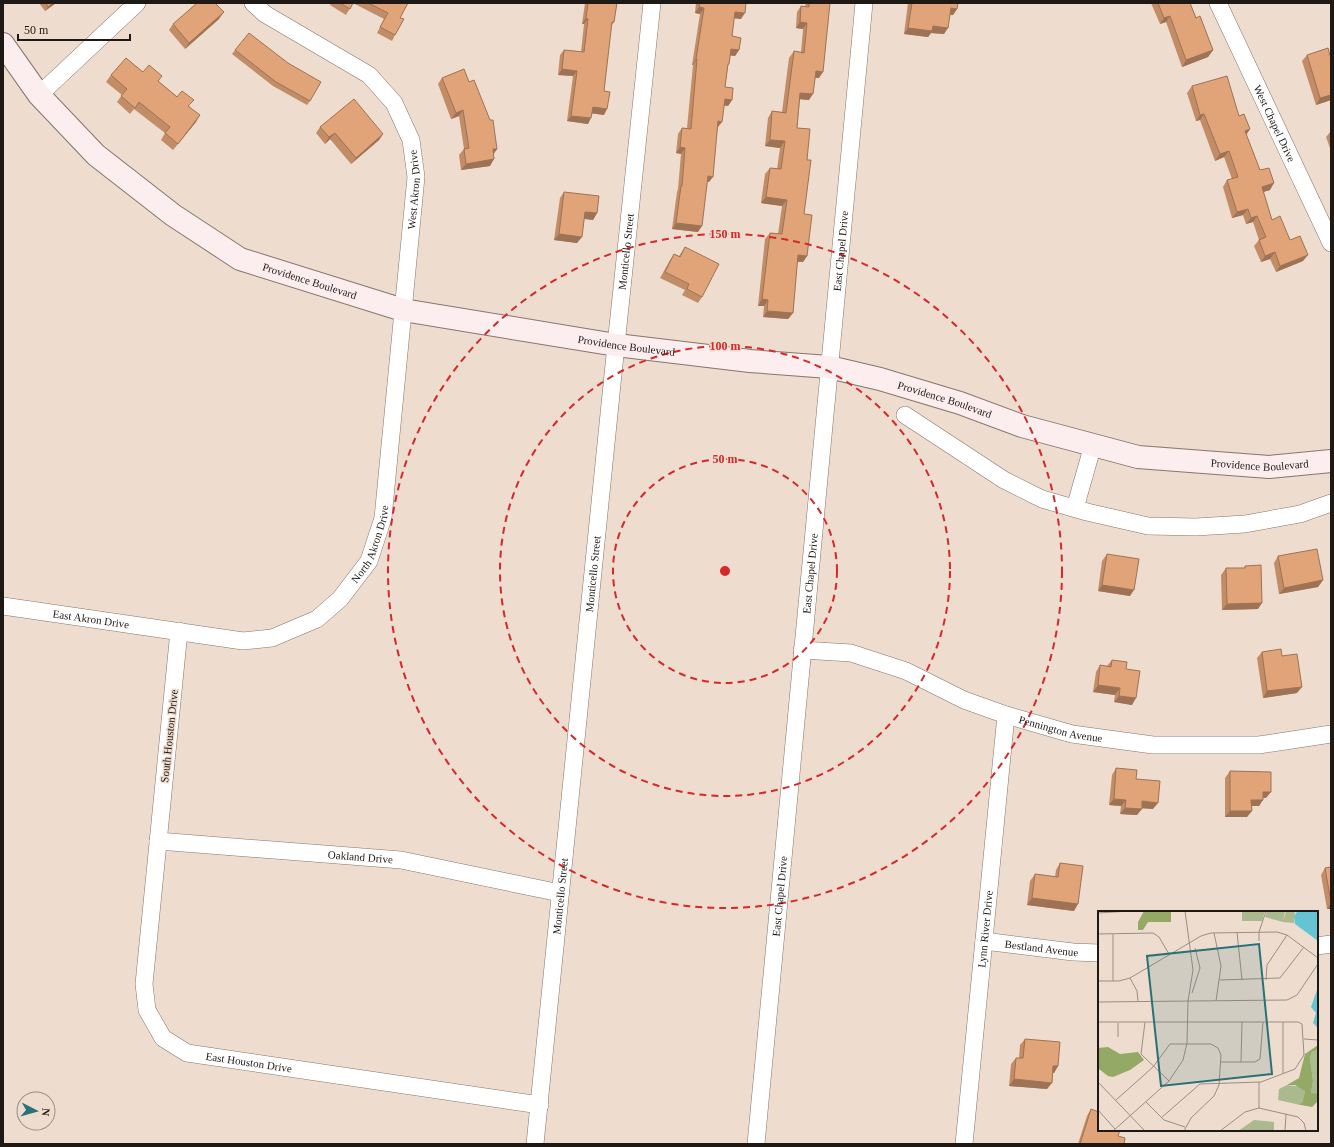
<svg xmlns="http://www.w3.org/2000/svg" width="1334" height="1147" font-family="'Times New Roman',serif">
<rect width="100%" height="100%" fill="#eedccf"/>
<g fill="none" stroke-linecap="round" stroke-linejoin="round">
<defs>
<g id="minor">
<path id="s1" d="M1218,3L1331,243"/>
<path d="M39,95L137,3"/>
<path d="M905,415L1004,480L1042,499L1087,512L1148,526L1196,527L1245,524L1300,514L1331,503"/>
<path d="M1075,508L1093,445"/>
<path id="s2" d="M3,606L243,641L272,638L317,619L340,599L369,561L383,518L416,177L411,140L394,103L369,75L265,14L253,3"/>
<path id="s3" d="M179,631L144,984L147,1010L163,1038L187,1053L540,1105"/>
<path id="s4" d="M802,650L851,653L906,671L964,700L1006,715L1072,734L1153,745H1259L1331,734"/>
<path id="s5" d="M158,841L401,860L560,893"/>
<path id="s6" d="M984,941L1073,952L1099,953"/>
<path d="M1317,946L1331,944"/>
<path id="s7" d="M535,1144L616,345L652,3"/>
<path id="s8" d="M756,1144L864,3"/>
<path id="s9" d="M964,1144L1006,715"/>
</g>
<g id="secondary">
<path id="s10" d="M3,44L39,95L96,155L173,215L240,259L403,310L616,345L750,361L829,367L880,379L960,403L1022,426L1138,457L1269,467L1331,461"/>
</g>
</defs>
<!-- minor casing -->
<use href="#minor" stroke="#86756a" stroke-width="18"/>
<!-- secondary casing -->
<use href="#secondary" stroke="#86756a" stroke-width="24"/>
<!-- minor -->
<use href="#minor" stroke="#fff" stroke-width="17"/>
<!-- secondary -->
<use href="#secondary" stroke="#fceeee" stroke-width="22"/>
</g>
<!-- wall -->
<path fill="#c28c67" d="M39,3H56L45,11Z
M331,3H408L400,18L395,35L392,41L377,33L384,19L353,3L346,15L330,5Z
M585,3H617L614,22L611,26L604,91V115L592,113L588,124L567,121L573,76L558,75L560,55L564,50L581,52L584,24H582Z
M696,3H746L741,19L734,18L732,36L739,50L735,56L730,55L729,64L728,66L725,87L732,100L728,106L724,105L718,127L709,182H707L698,232L672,229L677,192L678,189L681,154L676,153L678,134L682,128H687L693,65H692L700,14L695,13Z
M806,3H830L819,78H815L809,100L800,99L797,128L807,160L804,214L807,256L803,262H797L793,313L788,319L763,317L764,306H758L765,239L770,233L778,234L782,206L761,203L765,174L770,168L777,169L780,148L765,146L768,118L772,111L782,112L789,58L794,51L801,52L803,29L796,28L797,12L801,6H805Z
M908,3H958L957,9L953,15H950L944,34L931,33L928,37L904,34Z
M1151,3H1190L1196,18L1213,50L1208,57L1182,67L1166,22L1160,24Z
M219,19L185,49L169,30L173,24Z
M235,50L310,101L307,105L273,86L232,54Z
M1307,55L1331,59V100L1316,105L1302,61Z
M143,72L158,81L189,106L196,122L173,150L161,140L165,133L134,109L130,114L117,102L122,95L106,82L111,75Z
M442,78L497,149L493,154L490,166L461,170L459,155L464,149L459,116L451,119L438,84Z
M1192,86L1239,116L1250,129L1246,135L1260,170L1270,190L1263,192L1272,220L1290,240L1303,261L1276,272L1270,259L1261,262L1254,246L1259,240L1253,222L1246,224L1243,215L1232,218L1223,187L1227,180L1232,179L1224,157L1215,161L1200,120L1196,121L1187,93Z
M320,127L383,134L379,140L351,164L330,139L325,144L316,133Z
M1331,131V151L1326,137Z
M564,192L597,213L593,220L584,219L577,243L554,240L560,198Z
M685,247L702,297L698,303L682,295L685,290L660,278L670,260L674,254L679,256Z
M1107,554L1130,596L1098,591L1102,561Z
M1278,556L1323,580L1318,587L1279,594L1274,563Z
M1245,566L1258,609L1222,610L1221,575L1226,568H1244Z
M1262,652L1282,656L1297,693L1263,698L1257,658Z
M1112,660L1126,669L1132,705L1114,702L1115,695L1093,692L1096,672L1100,665L1107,666Z
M1116,768L1136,779L1153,809L1142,808L1137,815L1120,814L1121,806L1109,805L1112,775Z
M1230,771L1266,798H1263L1259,806H1251L1247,817H1225V778Z
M1060,863L1074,911L1027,905L1030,881L1035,874L1055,877L1056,870Z
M1331,867V909H1327L1321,875L1325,868Z
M1025,1039L1058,1066L1054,1073L1053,1072L1047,1089L1009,1086L1011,1064L1016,1058H1019L1020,1045Z
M1091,1109L1118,1136L1124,1144H1078L1087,1116Z"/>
<!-- shaded-wall -->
<path fill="#9e7254" d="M53,3H56L45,11L48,7Z
M699,7L704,8L700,14L695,13Z
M951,8L957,9L953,15L946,14Z
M224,12L219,19L185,49L189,43Z
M735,12L745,13L741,19L731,18Z
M1170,16L1166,22L1160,24L1164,18Z
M586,18L588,19L584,24H582Z
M800,22L807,23L803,29L796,28Z
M933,26L948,28L944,34L931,33L928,37L904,34L908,28Z
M731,49L739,50L735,56L727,55Z
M1213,50L1208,57L1182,67L1186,60Z
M696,59H697L693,65H692Z
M562,69L577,71L573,76L558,75Z
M816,71L823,72L819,78L811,77Z
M800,93L813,94L809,100L796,99Z
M1331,95V100L1316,105L1320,98Z
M725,99L732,100L728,106L720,105Z
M593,107L607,109L604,115L589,113Z
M463,110L459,116L451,119L456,113Z
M1204,114L1200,120L1196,121L1200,115Z
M200,115L196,122L173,150L178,144Z
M571,116L591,118L588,124L567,121Z
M718,121L722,122L718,127H714Z
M1250,129L1246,135L1245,131Z
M335,133L330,139L325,144L329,137Z
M383,134L379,140L351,164L356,158Z
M770,140L785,141L780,148L765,146Z
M680,147L685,148L681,154L676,153Z
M493,149H497L493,155Z
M1229,151L1224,157L1215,161L1220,154Z
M494,159L490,166L461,170L466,164Z
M708,176L713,177L709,182H704Z
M1274,183L1270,190L1257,194L1262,187Z
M766,197L787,200L782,206L761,203Z
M1248,209L1243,215L1232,218L1237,212Z
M585,212L597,213L593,220L580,218Z
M1257,216L1253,222L1246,224L1251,218Z
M676,223L702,226L698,232L672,229Z
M559,234L582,237L577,243L554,240Z
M1275,252L1270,259L1261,262L1265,256Z
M798,255L807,256L803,262L793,261Z
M1308,255L1303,261L1276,272L1280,266Z
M762,299L768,300L764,306H758Z
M767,311L793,313L788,319L763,317Z
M1323,580L1318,587L1279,594L1284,588Z
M1102,585L1134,590L1130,596L1098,591Z
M1262,603L1258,609L1222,610L1227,604Z
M1098,685L1120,688L1115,695L1093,692Z
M1302,687L1297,693L1263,698L1267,691Z
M1119,696L1136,698L1132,705L1114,702Z
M1263,792H1271L1266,798H1259Z
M1114,799L1126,800L1121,806L1109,805Z
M1251,800H1263L1259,806H1247Z
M1142,801L1158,803L1153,809L1138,808Z
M1125,808L1142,809L1137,815L1120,814Z
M1230,811H1252L1247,817H1225Z
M1032,898L1078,904L1074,911L1027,905Z
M1331,903V909H1327Z
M1053,1066H1058L1054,1073L1049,1072Z
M1014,1079L1052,1083L1047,1089L1009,1086Z"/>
<!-- building -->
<path fill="#e1a378" stroke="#9e7254" d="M46,3H53L48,7Z
M197,3H215L224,12L189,43L173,24Z
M340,3H353L350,9Z
M368,3H408L400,18L404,19L395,35L380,27L388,13Z
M588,3H617L614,22H612L604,91L610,92L607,109L593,107L591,118L571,116L577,71L562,69L564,50L584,52L588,19L586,18Z
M700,3H746L745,13L735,12L732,36L741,38L739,50L731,49L729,64H728L725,87L733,88L732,100L725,99L722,122L718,121L713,177L708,176L702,226L676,223L681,186H682L685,148L680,147L682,128L691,129L697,59H696L704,8L699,7Z
M809,3H830L823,72L816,71L813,94L800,93L797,128L810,129L807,160H811L804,214L812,215L807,256L798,255L793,313L767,311L768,300L762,299L770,233L782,234L787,200L766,197L770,168L781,169L785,141L770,140L772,111L786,113L794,51L804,53L807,23L800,22L801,6L809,7Z
M912,3H958L957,9L951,8L948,28L933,26L932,31L908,28Z
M1158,3H1190L1196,18L1200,16L1213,50L1186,60L1170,16L1164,18Z
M249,33L288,63L321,82L310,101L276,82L235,50Z
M1328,48L1331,59V95L1320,98L1307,55Z
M126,58L143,72L149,65L162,76L158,81L177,97L182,91L194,100L188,106L200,115L178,144L165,133L170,127L139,102L135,108L121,96L127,89L111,75Z
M464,69L469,82L474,80L490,120H493L497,149H493L494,159L466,164L464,149L469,148L463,110L456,113L442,78Z
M1227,76L1239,116L1244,114L1250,129L1245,131L1260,170L1269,168L1274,183L1262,187L1272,220L1280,216L1290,240L1300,236L1308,255L1280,266L1275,252L1265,256L1259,240L1266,237L1257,216L1251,218L1248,209L1237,212L1227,180L1238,177L1229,151L1220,154L1204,114L1200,115L1192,86Z
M354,99L383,134L356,158L335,133L329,137L320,127Z
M564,192L599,196L597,213L585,212L582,237L559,234Z
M685,247L719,264L702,297L687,289L689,284L665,272L674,254L680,257Z
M1317,549L1323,580L1284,588L1278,556Z
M1107,554L1139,559L1134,590L1102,585Z
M1261,565L1262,603L1227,604L1226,568H1245V566Z
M1281,649L1282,656L1297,654L1302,687L1267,691L1262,652Z
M1112,660L1127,662L1126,669L1140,671L1136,698L1119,696L1120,688L1098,685L1100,665L1111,667Z
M1116,768L1137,770L1136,779L1160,781L1158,803L1142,801V809L1125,808L1126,800L1114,799Z
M1230,771L1271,772V792H1263V800H1251L1252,811H1230Z
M1060,863L1083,866L1078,904L1032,898L1035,874L1058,877Z
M1331,867V902L1325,868Z
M1025,1039L1060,1042L1058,1066H1053L1052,1083L1014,1079L1016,1058H1023Z
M1091,1109L1099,1112V1130H1120L1118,1136L1125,1138L1124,1144H1080Z"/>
<!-- distance rings -->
<g fill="none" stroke="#d62828" stroke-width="2" stroke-dasharray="7 5">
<circle cx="725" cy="571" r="112"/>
<circle cx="725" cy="571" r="225"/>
<circle cx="725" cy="571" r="337"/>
</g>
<g text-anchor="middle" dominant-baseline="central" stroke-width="3" stroke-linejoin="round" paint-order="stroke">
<!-- street labels -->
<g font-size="11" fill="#1f1915" stroke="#eedccf">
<text stroke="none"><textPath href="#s1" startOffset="133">West Chapel Drive</textPath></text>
<text stroke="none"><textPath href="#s2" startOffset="774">West Akron Drive</textPath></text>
<text stroke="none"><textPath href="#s7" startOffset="897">Monticello Street</textPath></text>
<text stroke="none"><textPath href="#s8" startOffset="897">East Chapel Drive</textPath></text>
<text stroke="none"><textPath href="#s10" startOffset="396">Providence Boulevard</textPath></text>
<text stroke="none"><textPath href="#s10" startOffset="720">Providence Boulevard</textPath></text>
<text stroke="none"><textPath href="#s10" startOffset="1044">Providence Boulevard</textPath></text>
<text stroke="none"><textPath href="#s10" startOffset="1368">Providence Boulevard</textPath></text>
<text stroke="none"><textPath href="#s2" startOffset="415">North Akron Drive</textPath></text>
<text stroke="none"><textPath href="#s7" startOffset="573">Monticello Street</textPath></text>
<text stroke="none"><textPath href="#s8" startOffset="573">East Chapel Drive</textPath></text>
<text stroke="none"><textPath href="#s2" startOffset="89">East Akron Drive</textPath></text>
<text stroke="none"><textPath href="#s4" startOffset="273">Pennington Avenue</textPath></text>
<text transform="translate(169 736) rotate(-84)">South Houston Drive</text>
<text stroke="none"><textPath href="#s5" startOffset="203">Oakland Drive</textPath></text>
<text stroke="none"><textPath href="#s7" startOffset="249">Monticello Street</textPath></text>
<text stroke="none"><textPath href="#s8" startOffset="249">East Chapel Drive</textPath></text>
<text stroke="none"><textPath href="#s9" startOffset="216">Lynn River Drive</textPath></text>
<text stroke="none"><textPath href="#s6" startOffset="58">Bestland Avenue</textPath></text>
<text stroke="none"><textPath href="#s3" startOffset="504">East Houston Drive</textPath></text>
</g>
</g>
<!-- overview -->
<g transform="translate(1098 911)">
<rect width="220" height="220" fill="#eedccf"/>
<path d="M144,0H167L164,10H144ZM169,0H187L185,11L167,6ZM188,0H197L196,12L185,11ZM220,139V183L218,184L213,182L215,170L212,147L214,141ZM10 152a5 5 0 1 1 10 0a5 5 0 1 1-10 0ZM189,174L204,176L207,180L204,192L198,193L180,189L181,178ZM156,209L176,211V220H140Z" fill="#abb98f"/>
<path d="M46,0L73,1V11H50L45,19H40V11ZM220,134V139L214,141L212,147L215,170L213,182L220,183V190L214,196L198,193L204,192L207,180L197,174H189L201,167L207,143ZM10,136L22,143L40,141L46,149L32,159L15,166L10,165L1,158L0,149V137Z" fill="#95a967"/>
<path d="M220,0V30L197,13L196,5L199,1ZM220,76V117L215,112L218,102L213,96Z" fill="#64c4d3"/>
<path fill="none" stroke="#9b8e85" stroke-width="1" d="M0,2L32,0M139,21L144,69M116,22L123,55L118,90M0,23L55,22L61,26L71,43M15,23V70M161,30V21L168,0M32,67L39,80L40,91M122,69L182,67L206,36M168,69L169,54L189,24M0,70H21L32,67L103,25L113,22L179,21L189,24L220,47M94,82L102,57L97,37M0,91L189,89L199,84L220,53M0,111H200L204,113L206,144L197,158L163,171L102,173L63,207M47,111L43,143L71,170M20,126V112M206,128L220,129M122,151H157L162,148L165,111M143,151L144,111M185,162V111M0,171L47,220M161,171V197M18,189L55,156L72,133H113L120,137L123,144L121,174L116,185L93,207L86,220M48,191L66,209L87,216M0,199L17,218M15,220L71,170L85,149L89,132L90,90L95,59L87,0M122,220L147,201L161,197L200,206L206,212L208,220M187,220L188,203"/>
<path fill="#277177" fill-opacity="0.15" stroke="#277177" stroke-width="2" d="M161,33L174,163L63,175L49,45Z"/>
<rect width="220" height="220" fill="none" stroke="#1f1915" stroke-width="2"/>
</g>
<circle cx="725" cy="571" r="6" fill="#d62828" stroke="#eedccf" stroke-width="2"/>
<g font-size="12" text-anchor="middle" font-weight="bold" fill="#d62828" stroke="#eedccf" stroke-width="3" stroke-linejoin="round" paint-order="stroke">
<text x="725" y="238">150 m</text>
<text x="725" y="350">100 m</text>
<text x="725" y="463">50 m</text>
</g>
<!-- border -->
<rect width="1334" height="1147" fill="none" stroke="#1f1915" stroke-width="8"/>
<!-- north arrow -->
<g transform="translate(36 1111) rotate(96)"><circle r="19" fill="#eedccf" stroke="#9b8e85"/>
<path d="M0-3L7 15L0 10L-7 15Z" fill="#277177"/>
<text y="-6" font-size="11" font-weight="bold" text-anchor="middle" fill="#1f1915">N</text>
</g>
<!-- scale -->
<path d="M18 34v6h112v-6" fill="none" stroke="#1f1915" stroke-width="2"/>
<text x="24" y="34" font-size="12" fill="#1f1915" stroke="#eedccf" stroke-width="3" paint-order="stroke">50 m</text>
</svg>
